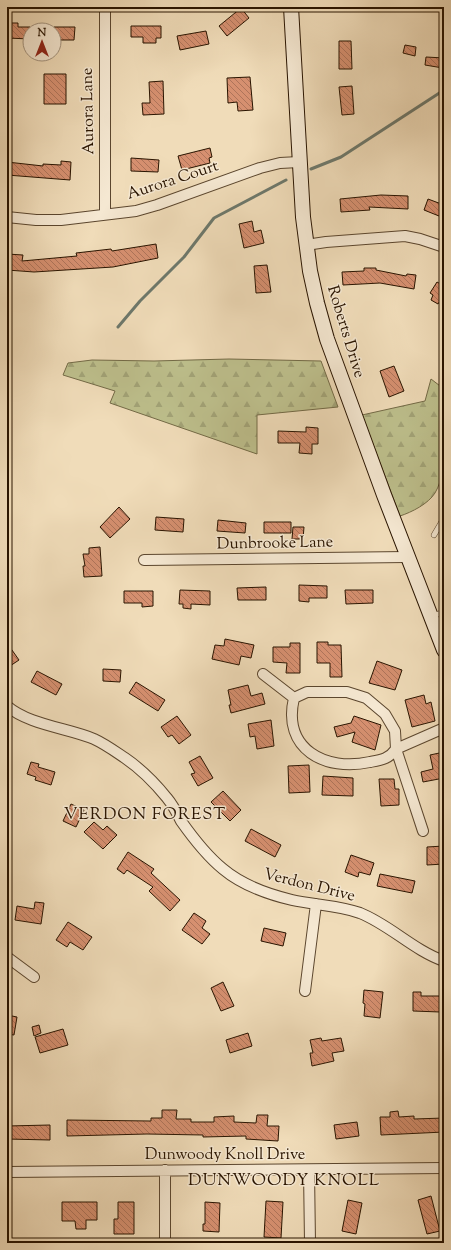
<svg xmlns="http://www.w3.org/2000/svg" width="451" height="1250" font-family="'Sorts Mill Goudy',serif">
<defs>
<pattern id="forest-firs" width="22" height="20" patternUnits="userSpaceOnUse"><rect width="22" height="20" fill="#bdbf8c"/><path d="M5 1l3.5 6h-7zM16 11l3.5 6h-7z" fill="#a2a377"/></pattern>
<pattern id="building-back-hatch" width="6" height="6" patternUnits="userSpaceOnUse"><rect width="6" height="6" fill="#d69070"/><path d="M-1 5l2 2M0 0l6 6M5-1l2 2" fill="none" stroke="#ae745a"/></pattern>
</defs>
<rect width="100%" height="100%" fill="#f0dcb9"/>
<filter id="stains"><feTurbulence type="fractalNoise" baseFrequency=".005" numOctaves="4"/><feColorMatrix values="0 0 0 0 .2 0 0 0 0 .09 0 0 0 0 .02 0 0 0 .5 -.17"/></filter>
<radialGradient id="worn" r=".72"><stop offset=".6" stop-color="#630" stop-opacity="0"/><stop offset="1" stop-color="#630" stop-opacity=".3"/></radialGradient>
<!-- forest -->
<path fill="url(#forest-firs)" stroke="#736a46" d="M229,359L321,361L338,407L257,415V454L110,403L115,391L63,375L68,363L92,360L154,361Z
M431,379L444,389C444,418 450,468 435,493C428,504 412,512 400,516L362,415L425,401Z"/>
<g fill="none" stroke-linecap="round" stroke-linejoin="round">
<!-- stream -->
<path stroke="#6d786b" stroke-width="3" d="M311,169L341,157L444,90
M118,327L140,301L184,257L214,218L286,180"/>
</g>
<!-- building -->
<path fill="url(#building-back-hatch)" stroke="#291400" d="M241,8L249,18L227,36L219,26Z
M8,23H18V27H30V39L7,38Z
M131,26H161V38H156V43H143V37H131Z
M54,27H75L74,40H54Z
M206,31L209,44L180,50L177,36Z
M339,41H351L352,69H339Z
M405,45L416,47L415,56L403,53Z
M426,57L444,58L443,68L425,65Z
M44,74H66V104H44Z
M250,77L253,110L238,111L237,102L228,103L227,78Z
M163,81L164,114L143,115L142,103H150L149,82Z
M352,86L354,114L342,115L339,87Z
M210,148L212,157L209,158L210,163L182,170L178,156Z
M131,158L159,160L158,172L131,171Z
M61,161L71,162L70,180L7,175V162L43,166V164L61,165Z
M381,195L408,196V209L369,207L370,210L341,212L340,199Z
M428,199L444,205V218L424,210Z
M252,221L254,232L261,230L264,243L244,248L239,224Z
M156,244L158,258L113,267L34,272L7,270V254L23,255L22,261L77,256L76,253L111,249L112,251Z
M267,265L271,292L256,293L254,266Z
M364,268H376V270L406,276L407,274L416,275L414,289L380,283L343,285L342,272L364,271Z
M437,282L444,286V301L441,299L438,304L431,300L433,295L430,293Z
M394,366L404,391L389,397L380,371Z
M306,427L318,428V444H312V454L299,453L300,443H278V431L306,432Z
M119,507L130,519L110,538L100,527Z
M156,517L184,519L183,532L155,530Z
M218,520L246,523L245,533L217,531Z
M264,522H291V533H264Z
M293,527H304L303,539H292Z
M100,547L102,576L84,577L83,566H85L83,554H89V548Z
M299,585L327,586V598H309V602L299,601Z
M266,587V600H238L237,588Z
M180,590L210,591V605L191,604V609L183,608V604H179Z
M345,590H373V603L346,604Z
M124,591H153V606L142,607V603H124Z
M225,639L254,645L251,658L241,656L239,665L212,659L215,645L224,646Z
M317,642H328V645H341L342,677H330V663H317Z
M7,643L19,660L7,668Z
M290,643H300V673H286L287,663L273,662V647H290Z
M377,661L402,670L395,690L369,683Z
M103,669L121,670L120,682L103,681Z
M37,671L62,684L56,695L31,682Z
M136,682L165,700L158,711L129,693Z
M248,685L251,696L262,693L265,704L231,713L229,705H231L228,690Z
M424,695L426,704L431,702L435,721L412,727L405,700Z
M177,716L191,735L179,744L172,735L168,737L161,727Z
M354,716L381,725L375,750L352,742L355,732L337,737L334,727L351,723Z
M271,720L274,746L257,749L255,736L250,737L248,724Z
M444,752V778L423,782L421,772L433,769L430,755Z
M200,756L213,778L198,786L191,774L195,773L189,762Z
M31,762L39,764L38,767L55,772L51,785L35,780L36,777L27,774Z
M309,765L310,792L289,793L288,766Z
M323,776L353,778V796L322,795Z
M379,779H394L395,789H399V805L381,806Z
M223,791L241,810L230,821L211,802Z
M71,804L84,810L76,827L63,821Z
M94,822L103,830L107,826L117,835L103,849L84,832Z
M251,829L281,845L275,857L245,841Z
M444,846V864L427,865V847Z
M128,852L154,869L151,873L180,900L170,911L149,891L153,887L127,870L124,874L117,869Z
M351,855L374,863L370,875L359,872L358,877L345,872Z
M380,874L415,881L412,893L377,886Z
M35,902L44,903L41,924L15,920L17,906L34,909Z
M194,913L206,921L202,928L210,934L202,944L182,930Z
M68,922L92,937L83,950L70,942L67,947L56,940Z
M264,928L286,933L283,946L261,941Z
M223,982L234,1006L221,1011L211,988Z
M364,990L383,992L380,1018L364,1016L365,1004L363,1003Z
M413,992H421V996H440V1012L413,1011Z
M7,1015L17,1017L14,1035L7,1034Z
M39,1025L41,1033L34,1036L32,1027Z
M63,1029L68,1045L40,1053L35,1037Z
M248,1033L252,1046L230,1053L226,1040Z
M321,1038L322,1041L341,1038L344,1051L332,1053L334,1061L312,1066L310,1053H313L310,1040Z
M162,1110H177L176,1119H191V1122H214V1117L234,1116V1122L256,1123L257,1115H268L267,1126H279L278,1141L246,1139V1136L203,1137V1135L147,1134L67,1136V1120L151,1121V1118H162Z
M398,1111L399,1117L414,1116V1119L444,1118V1132L381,1135L380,1117H390V1112Z
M357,1122L359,1136L336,1139L334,1125Z
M50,1125V1140L7,1139V1126Z
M431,1196L440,1231L427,1234L418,1200Z
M348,1200L362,1203L356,1234L342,1231Z
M266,1201L283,1202L281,1238L264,1237Z
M62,1202H97V1220H86V1229H76L75,1221H62Z
M118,1202H134V1234H114V1219H118Z
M205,1202L220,1203L219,1232L203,1231V1224H205Z"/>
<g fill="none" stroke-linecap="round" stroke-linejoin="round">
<defs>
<path id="lane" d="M434,535L444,518
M432,616L444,612"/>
<path id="street" d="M105,7V214
M7,217L36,220H61L136,211L157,205L260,168L280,163L299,162
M306,245L326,242L405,236L420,239L444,247
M144,560L407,557
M263,674L294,698
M7,706C29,725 68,728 94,739C105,744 116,752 125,758C141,769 155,783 167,798C173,805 177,813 181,821C193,838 207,856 223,869C242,885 267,894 292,900C314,905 338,905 360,913C390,925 413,950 444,961
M423,831L396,749L395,731L385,714L366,698L347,692H307L294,698C282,749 325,772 370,762C381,760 389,759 396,749L444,728
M7,957L34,977
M305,991L316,904
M309,1170L310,1243
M7,1172L444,1168
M165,1243V1170"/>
<path id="secondary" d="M291,7L303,217L310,271L317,303L327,339L384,495L444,650"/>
</defs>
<!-- lane casing -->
<use href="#lane" stroke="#5b462e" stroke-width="6"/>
<!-- street casing -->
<use href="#street" stroke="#5b462e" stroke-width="12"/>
<!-- secondary casing -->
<use href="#secondary" stroke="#291400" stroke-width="16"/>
<!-- lane -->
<use href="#lane" stroke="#f5e8d2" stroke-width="5"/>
<!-- street -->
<use href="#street" stroke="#f5e8d2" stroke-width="10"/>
<!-- secondary -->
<use href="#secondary" stroke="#f5e8d2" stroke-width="14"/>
</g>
<g text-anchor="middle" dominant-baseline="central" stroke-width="3" stroke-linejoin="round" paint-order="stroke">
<!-- street labels -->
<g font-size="16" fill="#291400" stroke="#f5e8d2">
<text transform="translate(89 111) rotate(-91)">Aurora Lane</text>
<text transform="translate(173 181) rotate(-18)">Aurora Court</text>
<text transform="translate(345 332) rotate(73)">Roberts Drive</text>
<text transform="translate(275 544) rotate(-1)">Dunbrooke Lane</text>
<text transform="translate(309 886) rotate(14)">Verdon Drive</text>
<text x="225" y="1155">Dunwoody Knoll Drive</text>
</g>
<!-- neighbourhood labels -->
<g font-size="17" letter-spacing="1" fill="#291400" stroke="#f5e8d2">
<text x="145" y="815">VERDON FOREST</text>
<text x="284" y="1181">DUNWOODY KNOLL</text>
</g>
</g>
<!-- margin -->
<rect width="451" height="1250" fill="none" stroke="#f0dcb9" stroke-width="24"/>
<rect x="8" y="8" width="435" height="1234" fill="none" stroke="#291400" stroke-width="2"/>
<rect x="12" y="12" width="427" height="1226" fill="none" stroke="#291400"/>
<!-- north arrow -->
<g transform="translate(42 42)"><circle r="19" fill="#f5e8d2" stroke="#a3937e"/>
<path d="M0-3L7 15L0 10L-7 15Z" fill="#8f2418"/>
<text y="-6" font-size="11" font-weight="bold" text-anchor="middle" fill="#291400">N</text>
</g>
<rect width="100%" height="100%" filter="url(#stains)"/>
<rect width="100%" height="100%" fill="url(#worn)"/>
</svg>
